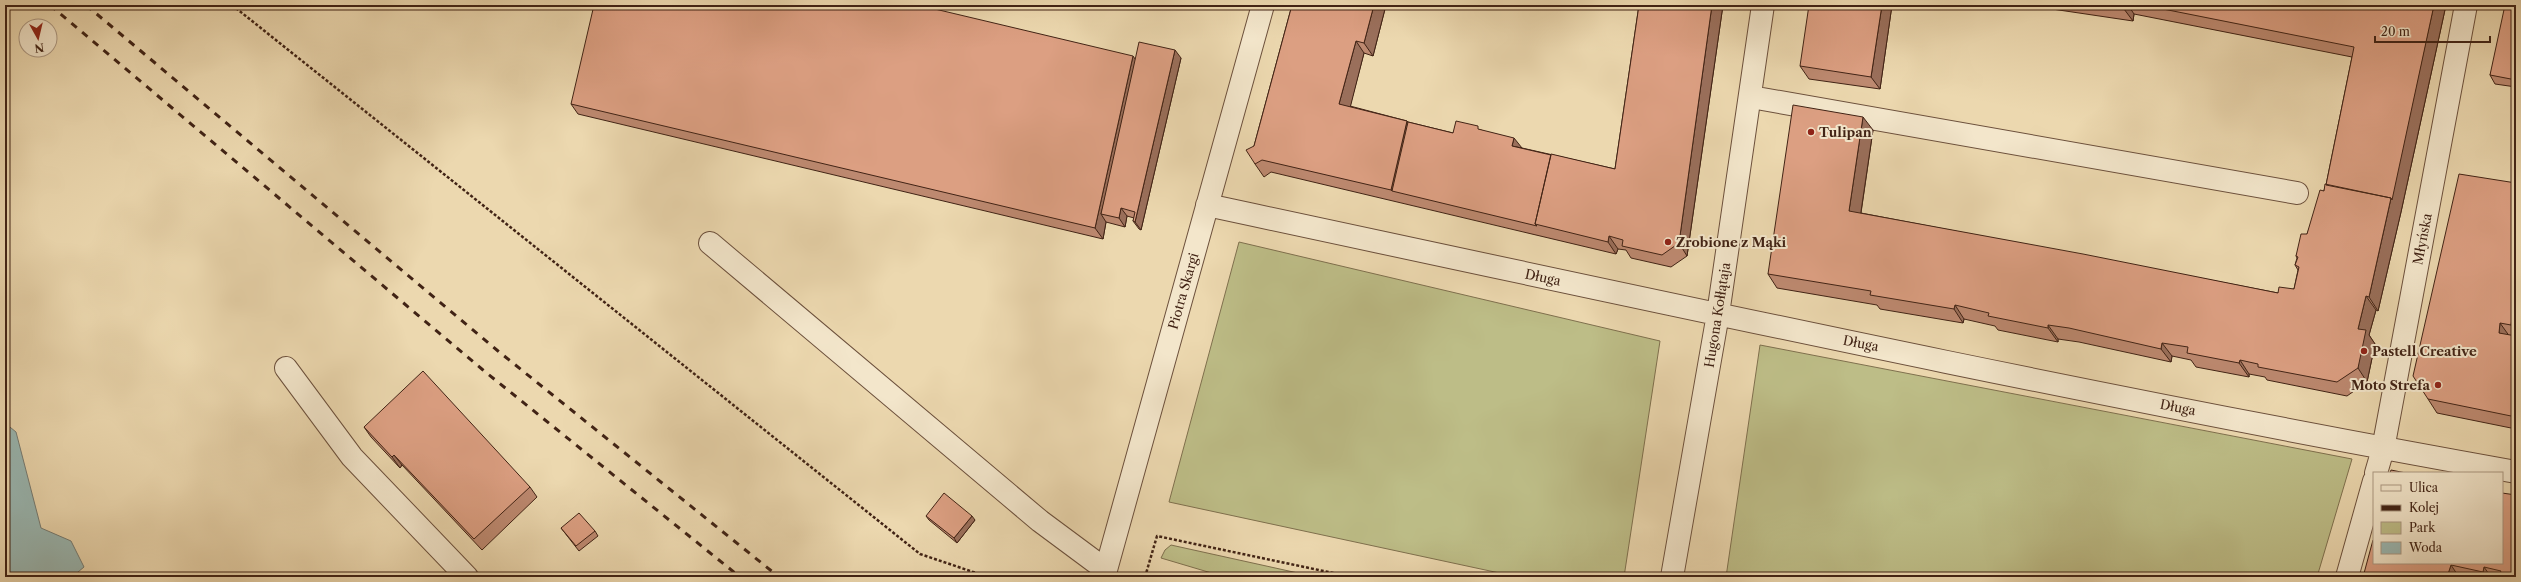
<svg xmlns="http://www.w3.org/2000/svg" width="2521" height="582" font-family="'Libre Caslon Text',serif">
<rect width="100%" height="100%" fill="#ecd8af"/>
<filter id="stains"><feTurbulence type="fractalNoise" baseFrequency=".005" numOctaves="4"/><feColorMatrix values="0 0 0 0 .2 0 0 0 0 .09 0 0 0 0 .02 0 0 0 .5 -.17"/></filter>
<radialGradient id="worn" r=".72"><stop offset=".6" stop-color="#630" stop-opacity="0"/><stop offset="1" stop-color="#630" stop-opacity=".3"/></radialGradient>
<!-- green -->
<path fill="#bdbd87" stroke="#7f704e" d="M1239,242L1660,341L1624,577H1518L1169,502Z
M1760,345L2352,459L2317,577H1726Z
M1171,545L1180,547L1316,577H1225L1161,558L1165,550Z"/>
<!-- water -->
<path fill="#9ab8b3" stroke="#767c74" d="M5,423L16,432L41,528L71,541L84,567L72,577H5Z"/>
<g fill="none" stroke-linecap="round" stroke-linejoin="round">
<defs>
<path id="minor" d="M1751,97L2297,193
M1207,205C1642,298 2078,394 2516,472
M710,243L1040,521L1106,570
M286,368L352,457L467,577
M2376,473L2383,449L2466,5
M1104,577L1263,5
M1672,577L1718,314L1763,5
M2347,577L2374,481"/>
</defs>
<!-- minor casing -->
<use href="#minor" stroke="#6c503c" stroke-width="24"/>
<!-- path -->
<path stroke="#412315" stroke-width="2.5" stroke-dasharray="3 2" stroke-linecap="butt" d="M232,5L920,554L988,577
M1145,577L1157,536L1352,577"/>
<!-- minor -->
<use href="#minor" stroke="#f3e6cb" stroke-width="22"/>
<!-- rail -->
<path stroke="#412315" stroke-width="3" stroke-dasharray="7 7" stroke-linecap="butt" d="M50,5L483,370L740,577
M86,5L498,351L779,577"/>
</g>
<!-- wall -->
<path fill="#bd8970" stroke="#412315" d="M1292,5H1386L1373,56L1364,53L1350,106L1407,121L1408,122L1453,133L1481,130L1522,148L1615,169L1639,5H1723L1687,256L1671,267L1631,258L1626,250L1618,249L1616,254L1271,172L1264,177L1255,164L1254,146Z
M1892,5L1880,89L1809,79L1800,66Z
M2025,5H2446L2401,212L2378,311L2376,310L2369,335L2375,344L2367,382L2347,396L2267,380L2265,377L2249,374V377L2196,367L2191,360L2172,356L2171,362L2079,342L2058,339V342L1998,330L1995,326L1964,319L1963,323L1880,309L1877,305L1777,288L1768,274L1873,130L1861,213L2278,293L2294,289L2298,270L2295,265L2297,258L2296,256L2307,234L2326,185L2352,57L2134,14L2133,21Z
M2516,5V87L2495,84L2490,75Z
M1181,58L1141,230L1139,229L1133,221L1134,218L1127,216L1125,227L1106,222L1103,239L578,114L571,104L1135,59Z
M2516,183V429L2437,413L2428,399Z
M364,427L530,487L537,497L482,550L402,465L400,468L371,437Z
M926,516L975,520L957,543L929,520Z
M561,528L595,531L598,536L579,551Z
M2374,563H2502L2516,577H2363Z"/>
<!-- shaded-wall -->
<path fill="#9a6f5b" stroke="#412315" d="M1374,5H1386L1373,56L1364,43Z
M1712,5H1723L1687,256L1679,243Z
M1882,5H1892L1880,89L1871,77Z
M2125,5H2128L2134,14L2133,21L2124,9Z
M2434,5H2446L2401,212L2378,311L2369,297Z
M1356,41L1364,53L1348,116L1339,104Z
M1175,50L1181,58L1141,230L1135,222Z
M1133,56L1140,66L1101,214L1106,222L1103,239L1095,228Z
M1863,117L1873,130L1859,225L1849,211Z
M1407,121L1415,133L1392,191L1391,190Z
M1514,138L1522,148L1512,146Z
M1121,208L1127,216L1125,227L1119,218Z
M1609,236L1618,249L1616,254L1608,242Z
M2516,295V332L2511,325Z
M2366,296L2376,310L2369,335L2375,344L2367,382L2358,368V329Z
M1955,305L1964,319L1963,323L1954,309Z
M2500,323L2510,337L2499,333Z
M2048,325L2058,339V342L2048,328Z
M2162,343L2172,356L2171,362L2161,349Z
M2240,360L2249,374V377L2239,363Z
M394,455L402,465L400,468L392,457Z
M972,516L975,520L957,543L954,538Z
M2451,565L2459,577H2447Z
M2484,567L2491,577H2486L2483,572Z"/>
<!-- building -->
<path fill="#dc9f82" stroke="#412315" d="M594,5H918L1133,56L1095,228L571,104Z
M1292,5H1374L1364,43L1356,41L1339,104L1407,121L1391,190L1262,160L1255,164L1246,150L1254,146Z
M1639,5H1712L1679,243L1662,255L1622,246L1623,240L1609,236L1608,242L1535,224L1551,154L1615,169Z
M1809,5H1882L1871,77L1800,66Z
M2099,5H2125L2124,9Z
M2143,5H2434L2392,200L2391,198L2326,185L2354,47Z
M2505,5H2516V80L2490,75Z
M1139,42L1175,50L1135,222L1133,221L1135,212L1121,208L1119,218L1101,214Z
M1793,105L1863,117L1849,211L2083,254L2278,293L2279,287L2294,289L2299,267L2295,265L2298,257L2296,256L2301,234H2307L2320,190L2324,191L2325,184L2391,198L2369,297L2366,296L2358,329L2366,330L2358,368L2337,382L2258,367V364L2240,360L2239,363L2187,353L2188,347L2162,343L2161,349L2069,328L2048,325V328L1988,316L1989,313L1955,305L1954,309L1870,295L1871,291L1768,274Z
M1456,121L1478,126V129L1514,138L1512,146L1551,155L1535,224L1537,226L1392,191L1408,122L1453,133Z
M2459,174L2516,183V295L2511,325L2500,323L2499,333L2516,336V417L2428,399L2413,376Z
M423,371L530,487L474,539L394,455L392,457L364,427Z
M2391,470L2406,473H2390Z
M944,493L972,516L954,538L926,516Z
M2502,493L2516,495V577H2510L2499,575L2501,571L2484,567L2483,572L2451,565L2447,577H2363L2373,540L2374,541V563H2502Z
M579,513L595,531L576,546L561,528Z"/>
<!-- markers -->
<g fill="#8f2418" stroke="#f3e6cb" stroke-width="1.5">
<circle cx="1811" cy="132" r="4"/>
<circle cx="1668" cy="242" r="4"/>
<circle cx="2364" cy="351" r="4"/>
<circle cx="2438" cy="385" r="4"/>
</g>
<g text-anchor="middle" dominant-baseline="central" stroke-width="4" stroke-linejoin="round" paint-order="stroke">
<!-- poi labels -->
<g font-size="13" font-weight="bold" fill="#412315" stroke="#f3e6cb" text-anchor="start">
<text x="1819" y="132">Tulipan</text>
<text x="1676" y="242">Zrobione z Mąki</text>
<text x="2372" y="351">Pastell Creative</text>
<text x="2430" y="385" text-anchor="end">Moto Strefa</text>
</g>
<!-- street labels -->
<g font-size="13" fill="#412315" stroke="#f3e6cb">
<text transform="translate(2422 239) rotate(-79)">Młyńska</text>
<text transform="translate(1543 277) rotate(12)">Długa</text>
<text transform="translate(1183 291) rotate(-74)">Piotra Skargi</text>
<text transform="translate(1717 315) rotate(-81)">Hugona Kołłątaja</text>
<text transform="translate(1861 343) rotate(11)">Długa</text>
<text transform="translate(2178 407) rotate(11)">Długa</text>
</g>
</g>
<!-- margin -->
<rect width="2521" height="582" fill="none" stroke="#ecd8af" stroke-width="20"/>
<rect x="6" y="6" width="2509" height="570" fill="none" stroke="#412315" stroke-width="2"/>
<rect x="10" y="10" width="2501" height="562" fill="none" stroke="#412315"/>
<!-- legend -->
<rect x="2373" y="472" width="130" height="92" fill="#f3e6cb" stroke="#ac9882"/>
<rect x="2381" y="485" width="20" height="6" fill="#f3e6cb" stroke="#ac9882"/>
<text x="2409" y="492" font-size="12" fill="#412315">Ulica</text>
<rect x="2381" y="505" width="20" height="6" fill="#412315" stroke="#ac9882"/>
<text x="2409" y="512" font-size="12" fill="#412315">Kolej</text>
<rect x="2381" y="522" width="20" height="12" fill="#bdbd87" stroke="#ac9882"/>
<text x="2409" y="532" font-size="12" fill="#412315">Park</text>
<rect x="2381" y="542" width="20" height="12" fill="#9ab8b3" stroke="#ac9882"/>
<text x="2409" y="552" font-size="12" fill="#412315">Woda</text>
<!-- north arrow -->
<g transform="translate(38 38) rotate(172)"><circle r="19" fill="#f3e6cb" stroke="#ac9882"/>
<path d="M0-3L7 15L0 10L-7 15Z" fill="#8f2418"/>
<text y="-6" font-size="11" font-weight="bold" text-anchor="middle" fill="#412315">N</text>
</g>
<!-- scale -->
<path d="M2375 36v6h115v-6" fill="none" stroke="#412315" stroke-width="2"/>
<text x="2381" y="36" font-size="12" fill="#412315" stroke="#f3e6cb" stroke-width="3" paint-order="stroke">20 m</text>
<rect width="100%" height="100%" filter="url(#stains)"/>
<rect width="100%" height="100%" fill="url(#worn)"/>
</svg>
